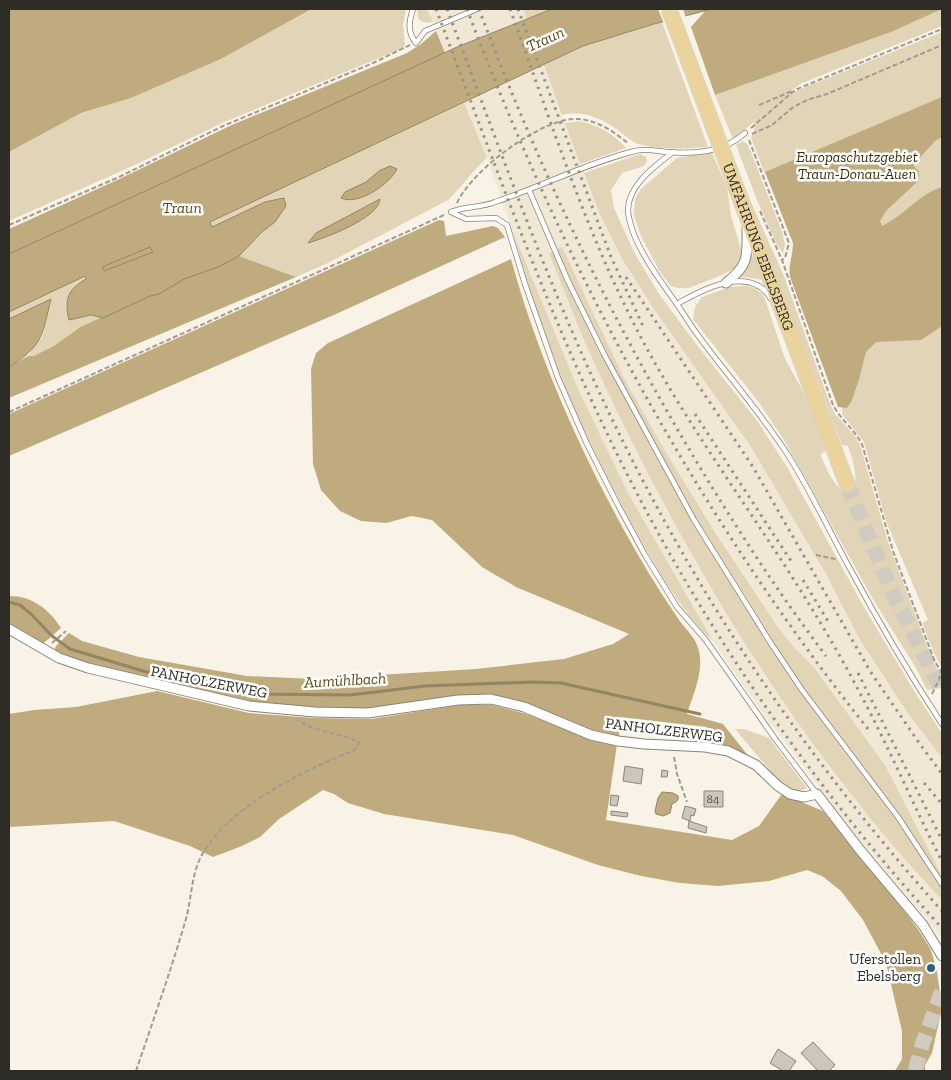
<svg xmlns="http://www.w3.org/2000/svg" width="951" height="1080" font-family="'Zilla Slab',serif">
<rect width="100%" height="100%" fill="#f8f3e6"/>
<!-- built -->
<path fill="#f0e8d4" d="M427,9H523L527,19L445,53Z
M544,65L580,164L600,215L625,264L656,312L751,447L826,574L860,640L907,712L942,758V876L885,765L813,666L793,646L777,626L715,531L665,451L625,380L562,247L549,253L667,507L697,564L738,631L820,754L856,801L898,850L942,900V938L859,839L775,729L771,726L713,641L628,493L579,391L513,232L487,158L464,103Z"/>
<!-- green -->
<path fill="#e1d4b7" d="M313,9H406L403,25L405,45L403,48L222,123L139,163L9,221V152L81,113L131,98L221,59Z
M417,9H427L433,22C426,23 422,23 418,18Z
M523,9H552L527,19Z
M942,9V26L800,84L786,95L942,32V668L935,655L922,623L928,620L886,521L864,442L842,414V399L800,243L763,169L751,138L754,131V122L733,139L715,95L891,32Z
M662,22L708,147C685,149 661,150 638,144C632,142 625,135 619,131C602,118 583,110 562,115L544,65L583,46Z
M464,103L487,158C472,171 462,187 448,200L330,262L296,277L239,256L262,232L275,222L238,215L212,227L210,222Z
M580,121C599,126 613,133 626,148L580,164L565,123Z
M743,141L747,144L751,152L782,232L785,245L783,253L776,243L757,200L736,145Z
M712,153L727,187L731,216L741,249V259L735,268L722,275L689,288H678L671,286L660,272L641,236L634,215L635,199L641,189L677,158L690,155Z
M640,154L646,157L647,160L644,166L622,173L611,190L614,208L634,252L659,294L696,344L758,422L787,467L865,609L916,694L942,733V758L907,712L860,640L826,574L751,447L656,312L625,264L600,215L584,173Z
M734,164L784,276L829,401L835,414L856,437L860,445L888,542L934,664L942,675V688L927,690L916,668L874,601L784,440L760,404L693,319L695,307L702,297L730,287L746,286L755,288L764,296L785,359L809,402L826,451L822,453L821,456C826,467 836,496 852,490C860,478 852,459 848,446L842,445Z
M513,232L579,391L628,493L713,641C678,608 656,567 633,526C598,462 565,395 541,326C531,295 522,263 513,232Z
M562,247L625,380L665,451L715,532L777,626L793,646L813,666L885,765L942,876V900C793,742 681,552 591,356C576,322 563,287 549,253Z
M751,256H753L763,280L744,277H737L746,268Z
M85,276L87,279L75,285L69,320L91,315L103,318C95,321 87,323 80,327C64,336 48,357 28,356L42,337L51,300L9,319V312Z
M735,729H744L769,738L807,788C796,795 787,787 778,780Z"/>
<!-- forest -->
<path fill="#bfab7d" d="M9,9H312L221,59L131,98L81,113L9,152Z
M712,9H942L891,32L715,95L691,27L706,10Z
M436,31L445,53L9,254V229L115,181L234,124L407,53L421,44Z
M942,97V137L935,141L913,165L919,172L918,181L886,211L880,221L882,226C905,215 919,194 942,187V326L921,340L876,342L866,352L859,379L852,400L847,408L838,407L790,277C788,265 793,255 793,243L765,172Z
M439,220L444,221L446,236L493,226L498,228L505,237L336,314L9,456V414Z
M150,246L153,252L104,271L102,267Z
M239,256L296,277L9,398V367L28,356H34L54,346L80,327L150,296C164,293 172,283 185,278C203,271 221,265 239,256Z
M511,259C537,354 578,446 625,532C641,561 658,589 677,617C684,628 696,637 699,651C704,671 693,695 687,714L723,724L750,758L711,744L707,727L620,717L619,737L591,732L550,715L524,702L491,696H457L368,710L250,703L88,666L54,652L56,646L69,633L82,641L139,657L247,676L313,679L476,669L564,659L613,644L629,634L516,587L482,567L432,520L412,516L386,523L361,521L340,511L321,490L313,464L311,369L316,353L328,343Z
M9,596C32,596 49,609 61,628L45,642L40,644L9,625Z
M157,691L249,713L315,718L371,719L460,705H492L523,713L590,738L617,744L606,820L732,840L759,826L782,794L823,811L881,881L918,929L931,950L937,972L942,1008L932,1053L925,1065V1071H895L902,1059V1031L886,963L863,920L841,891L822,876L807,870L769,881L718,886L680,883L641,876L598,865L513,835L384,814L348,803L334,794L323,790L279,819L260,837L242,846L213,857L190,846L114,821L9,827V714L34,710L76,707Z"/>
<!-- water -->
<path fill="#bfab7d" stroke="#948563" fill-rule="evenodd" d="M552,9H712L654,24L583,46L210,222L212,227L265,202L284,198L286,206L275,222L262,232L239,256L218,267L184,279L159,294L150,296L103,318L91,315L69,320C64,299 68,289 86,279L85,276L9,312V254L457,47ZM150,247L153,252L104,271L102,267Z
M390,166L397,169C390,184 358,206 341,198L345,192L366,182L379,171Z
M380,199C379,218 325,238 308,243L316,233Z
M51,299C42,336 43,346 9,367V319Z
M662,792L673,793L678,796C679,801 676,802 672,804L670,813L663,816L656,814L655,811L658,798Z"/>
<!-- pier -->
<path fill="#f8f3e6" d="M658,9H683L686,18L664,24Z"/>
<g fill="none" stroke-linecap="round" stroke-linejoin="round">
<!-- stream -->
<path stroke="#948563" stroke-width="3" d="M9,602L20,605L31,614L52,636L70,649L153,674L249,694L350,695L425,686L532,682L561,683L700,714"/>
</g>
<!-- building -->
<path fill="#cdc7bb" stroke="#8a857a" d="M625,766L643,769L641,784L623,781Z
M662,770L668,771L667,777H661Z
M704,791H723V807H704Z
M611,795L619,796L617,806L610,805Z
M685,806L696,809L694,816L691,815L690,821L682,818Z
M611,811L628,813L627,817L611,815Z
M689,821L707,827L706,833L688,828Z
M813,1042L835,1065L829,1071H818L801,1053Z
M778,1049L796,1061L789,1071H783L770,1063Z"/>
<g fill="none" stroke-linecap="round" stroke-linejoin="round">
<!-- primary-tunnel -->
<path stroke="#d0cbc0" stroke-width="15" stroke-dasharray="15 8" stroke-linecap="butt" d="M847,484L892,592L942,691
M915,1071L923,1042L942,991"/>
<defs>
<path id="service" d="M413,9C409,21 407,32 416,43L425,31L477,9
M673,152C653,167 622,190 629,218C635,247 657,276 674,300C682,311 689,323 697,334C727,375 761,413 788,455C810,490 828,528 848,565C877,619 908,672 942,724
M529,190L568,281L605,356L694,520L770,642L802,690L898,817L942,884
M451,212L466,219L496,218L507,225L525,284L558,378L587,444L619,507L645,555L677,607L705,639L776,740L817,794
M451,212C465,206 481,208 495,202C543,186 587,163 635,151C645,148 656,151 666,152C694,154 723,153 745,133
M677,304C703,289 751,264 771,299"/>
<path id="minor" d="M726,283C750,264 747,256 747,228
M9,629L59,658L88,668L249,706L315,712L368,713L458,700L491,699L524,707L591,735L618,741L644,744L705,747L728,751L756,765L778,786L790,794L804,797L817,794L860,850L923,925L942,956"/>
<g id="primary">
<path id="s1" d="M724,155L847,484"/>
</g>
</defs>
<!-- service casing -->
<use href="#service" stroke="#898478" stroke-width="6"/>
<!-- minor casing -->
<use href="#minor" stroke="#898478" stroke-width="11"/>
<!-- primary casing -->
<use href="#primary" stroke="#d5d5d4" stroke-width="17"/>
<!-- path -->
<path stroke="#a09c93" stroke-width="2" stroke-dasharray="5 2.5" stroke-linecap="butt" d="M759,105L792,91
M751,128L795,90L942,29
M752,134L772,125L792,108L807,100L827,94L942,45
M749,140L789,243L785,258L782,260
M457,203C471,171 543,116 579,119C599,121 614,132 629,144
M760,211L782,260L833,405C841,420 854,429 862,444L893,551L935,662L942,672
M9,225L119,177L223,126L373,63L410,45
M9,412L444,215
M816,555L836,559
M52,643L66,631
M932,694L939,680L941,671
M674,757L677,774L687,802
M136,1071C153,1021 171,970 186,919C192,897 191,873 203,853C230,806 306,769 355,750L359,742C339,733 316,732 297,720"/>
<!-- service -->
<use href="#service" stroke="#fff" stroke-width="4.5"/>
<!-- minor -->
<use href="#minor" stroke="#fff" stroke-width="9"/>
<!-- primary -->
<use href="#primary" stroke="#ebd49b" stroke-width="15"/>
<!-- rail -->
<path stroke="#959289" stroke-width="3" stroke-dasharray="2.5 5" stroke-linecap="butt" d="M436,9C493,159 547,312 618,456C703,628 813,787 942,928
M447,9C496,138 542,270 601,396C691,588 801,753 942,911
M467,9C564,267 696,513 868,729
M479,9C554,210 653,404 773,582C790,607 808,632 826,656
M510,9C547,110 581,217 629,314C680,418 752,510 812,609C840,654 865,701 888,749C906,786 923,825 942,861
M518,9L611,257L643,326
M626,277L753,467L870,671L917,740L942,774
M695,414L791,561
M803,580L829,623
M858,673L942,840
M924,783L942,804"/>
<defs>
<path id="primary-bridge" d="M669,9L724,155"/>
</defs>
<!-- primary-bridge casing -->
<use href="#primary-bridge" stroke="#d5d5d4" stroke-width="17" stroke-linecap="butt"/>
<!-- primary-bridge -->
<use href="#primary-bridge" stroke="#ebd49b" stroke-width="15"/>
</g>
<!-- markers -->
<circle fill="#2e607e" stroke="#fff" stroke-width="2" cx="931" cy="968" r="5"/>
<g text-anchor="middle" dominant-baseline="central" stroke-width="5" stroke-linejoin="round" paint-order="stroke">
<!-- number labels -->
<g font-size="12" fill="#56534c">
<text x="713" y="799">84</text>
</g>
<!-- park labels -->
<g font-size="15" font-style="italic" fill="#3d2e06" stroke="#fff">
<text x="857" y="157">Europaschutzgebiet<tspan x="857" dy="17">Traun-Donau-Auen</tspan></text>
</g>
<!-- street labels -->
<g font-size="15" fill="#2e2c27" stroke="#fff">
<text stroke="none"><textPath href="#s1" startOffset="98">UMFAHRUNG EBELSBERG</textPath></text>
<text transform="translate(209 682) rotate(11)">PANHOLZERWEG</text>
<text transform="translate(664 730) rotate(7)">PANHOLZERWEG</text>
</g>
<!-- poi labels -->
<g font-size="15" fill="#2e2c27" stroke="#fff" text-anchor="end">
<text x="921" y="959">Uferstollen<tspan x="921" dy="17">Ebelsberg</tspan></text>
</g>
<!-- water labels -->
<g font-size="16" font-style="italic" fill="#5c470d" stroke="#fff">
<text transform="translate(545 39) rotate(-24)">Traun</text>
<text x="182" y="207">Traun</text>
<text transform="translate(345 680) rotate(-3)">Aumühlbach</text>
</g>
</g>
<!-- border -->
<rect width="951" height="1080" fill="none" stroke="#2e2c27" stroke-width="20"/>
</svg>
